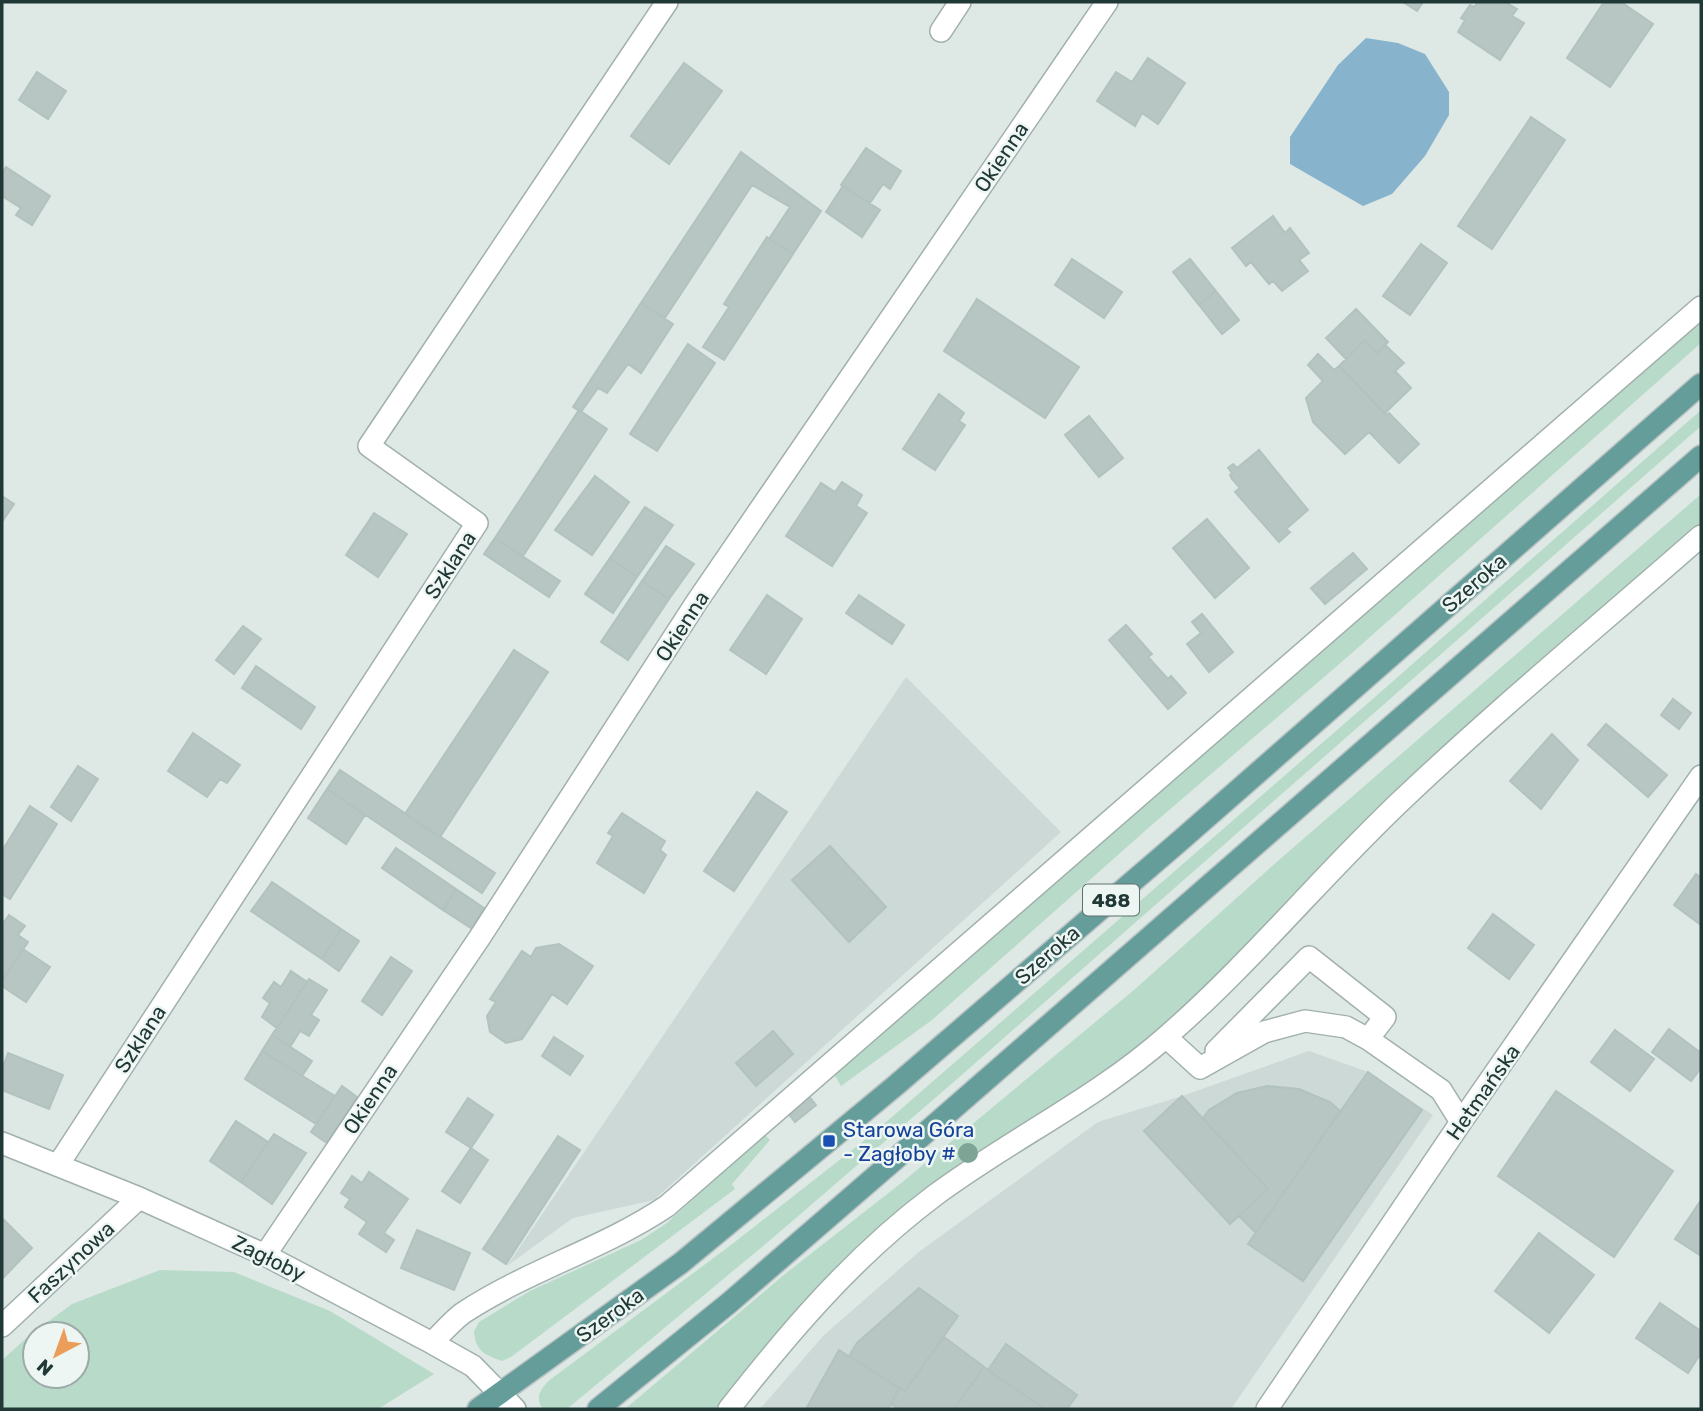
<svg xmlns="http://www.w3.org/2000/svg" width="1703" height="1411" font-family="Rubik,sans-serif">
<rect width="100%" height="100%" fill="#dee9e6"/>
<!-- built -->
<path fill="#cdd9d6" d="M906,677L1061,832L654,1200L573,1218L507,1266Z
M1309,1051L1368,1072L1433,1115L1231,1409H760L823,1336L920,1251L1098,1122L1182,1096Z"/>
<!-- green -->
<path fill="#b8dac8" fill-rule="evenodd" d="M1701,317V343L1352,653L1154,823L932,1020L841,1086L834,1074Z
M1701,410V426L956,1080L775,1236L567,1409H543C534,1397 541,1388 551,1379L731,1245L870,1136L1375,697Z
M1701,494V525L1383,806L1331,855L1244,950L1157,1033L1098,1077L923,1192L869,1236L803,1303L717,1409H625L785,1274L900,1184L1134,990L1279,860Z
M764,1134L770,1140L732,1184L735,1189L511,1357L502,1361C485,1355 475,1351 474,1331L479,1322L530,1291L641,1240L667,1223Z
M160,1270L234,1272L330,1311L434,1374L378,1409H2V1360L30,1335L72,1304ZM77,1334V1376H35V1334Z"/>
<!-- water -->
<path fill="#88b3cc" d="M1366,38L1398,43L1425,54L1449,92V115L1425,156L1392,194L1363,206L1290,164V137L1338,65Z"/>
<!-- building -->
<path fill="#b7c6c3" stroke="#b1c2bf" stroke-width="2" d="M1403,2H1423L1417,11Z
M1478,2H1505L1517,9L1512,16L1524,23L1500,60L1458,32L1465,20L1461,18L1470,5L1474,7Z
M1604,2H1621L1653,24L1610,87L1567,58Z
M1148,58L1185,83L1158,124L1142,113L1135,126L1097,101L1116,72L1132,82Z
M684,63L722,91L669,164L631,136Z
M37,72L66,91L48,119L19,100Z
M1531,117L1565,140L1492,249L1458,226Z
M866,148L901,171L890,189L883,184L870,203L841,185Z
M741,152L821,211L793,254L769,239L790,207L752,185L665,318L641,303Z
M6,167L50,196L32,225L16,215L21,208L2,196V174Z
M843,186L880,210L862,237L826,212Z
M1273,216L1285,233L1290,228L1309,253L1299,260L1308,271L1282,291L1273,281L1269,284L1251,262L1246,266L1232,248Z
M767,237L793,254L724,360L703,347L729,307L724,304Z
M1421,244L1447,263L1410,315L1383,296Z
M1072,259L1122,292L1104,318L1055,285Z
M1190,259L1216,291L1199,305L1173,272Z
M1216,291L1239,320L1222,334L1199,305Z
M977,299L1079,367L1045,418L944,351Z
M641,303L673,324L641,373L628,364L607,393L598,388L581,412L573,407Z
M1356,309L1388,342L1377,353L1365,340L1346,359L1326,338Z
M1365,340L1377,353L1385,345L1404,363L1395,371L1411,388L1385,413L1339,366Z
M688,344L715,363L657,451L630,434Z
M1318,354L1334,370L1339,366L1386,415L1389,413L1419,444L1399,463L1369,432L1345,454L1313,422L1306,398L1323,381L1308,365Z
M939,394L964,413L959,421L965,425L935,470L903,449Z
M579,410L607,429L523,556L495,538Z
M1089,416L1123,458L1099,477L1065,435Z
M1259,450L1308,510L1286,529L1290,532L1279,542L1235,492L1240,488L1232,479L1230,475L1232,473L1228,468L1233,464L1237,468Z
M595,476L629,502L592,555L555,530Z
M842,482L862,495L856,506L867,513L832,566L786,536L821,483L835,492Z
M2,496L14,504L2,522Z
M645,507L673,525L637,577L610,558Z
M374,513L407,534L378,577L346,555Z
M1207,519L1249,568L1215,598L1173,548Z
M495,538L560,581L549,597L484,554Z
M666,546L694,564L669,599L642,581Z
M1353,553L1367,569L1325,604L1311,588Z
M610,558L637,577L613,613L585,594Z
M642,581L669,599L628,660L601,642Z
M767,595L802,619L766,674L730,650Z
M859,595L904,625L892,644L846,613Z
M1202,614L1233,652L1209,672L1187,644L1201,633L1192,622Z
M1126,625L1152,654L1148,657L1168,679L1171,676L1186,693L1168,709L1109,640Z
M243,626L261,639L234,674L216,660Z
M514,650L548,672L440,837L405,814Z
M256,666L315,707L301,729L242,688Z
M1673,699L1691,713L1679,729L1661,715Z
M1606,724L1667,775L1648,797L1588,745Z
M193,733L240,765L227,783L220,779L207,797L168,771Z
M1552,734L1578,760L1541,809L1510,781Z
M78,766L98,779L71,821L51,807Z
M340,770L495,873L482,893L327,789Z
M327,789L365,815L346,844L308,818Z
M757,792L787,812L734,891L704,871Z
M30,806L57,824L10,899L2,894V851Z
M622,813L665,841L660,850L666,855L644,893L597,863L613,836L608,833Z
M830,846L886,907L849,942L792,880Z
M396,848L456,889L443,910L382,868Z
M1696,874L1701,878V925L1674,905Z
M272,882L341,929L322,959L251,911Z
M456,889L484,908L471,928L443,910Z
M1493,914L1534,945L1509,979L1468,948Z
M9,915L25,926L18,935L28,942L2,981V944L4,941L2,940V925Z
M341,929L359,941L339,971L322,959Z
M559,944L593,966L567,1004L552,994L522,1039L506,1043L490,1032L487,1016L496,1002L490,999L522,951L531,957L536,948Z
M23,949L50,967L26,1002L2,986V981Z
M391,957L412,971L382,1015L362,1001Z
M291,971L307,982L277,1028L262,1017L270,1003L263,998L274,982L281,987Z
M309,979L327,990L311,1015L319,1020L309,1036L300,1031L290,1047L272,1035Z
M1669,1029L1701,1053V1068L1691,1081L1652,1052Z
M1615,1030L1654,1059L1630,1091L1591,1062Z
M773,1031L793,1054L756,1086L736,1063Z
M272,1035L312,1061L302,1076L262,1051Z
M554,1037L583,1056L570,1075L542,1056Z
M262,1051L335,1096L316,1124L245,1079Z
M8,1053L63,1075L49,1109L2,1090V1070Z
M1368,1072L1422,1110L1303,1281L1248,1244Z
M342,1086L357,1097L327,1143L311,1132Z
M1267,1086L1299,1089L1330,1102L1340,1111L1256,1233L1239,1216L1268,1189L1203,1118L1209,1110L1237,1093Z
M1556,1091L1673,1171L1614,1257L1498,1176Z
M808,1095L816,1105L795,1122L787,1112Z
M1182,1096L1268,1189L1230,1224L1144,1131Z
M468,1098L493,1115L471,1148L446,1132Z
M236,1121L268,1142L241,1182L210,1161Z
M274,1134L306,1153L272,1204L241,1182Z
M558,1136L580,1150L506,1264L483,1249Z
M471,1148L488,1160L460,1203L442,1191Z
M369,1172L408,1199L384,1233L394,1240L386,1252L359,1234L367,1222L345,1207L350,1199L341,1193L352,1176L362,1183Z
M1701,1200V1256L1675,1239Z
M2,1218L32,1248L2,1279Z
M417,1230L470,1253L454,1290L401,1268Z
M1539,1233L1594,1275L1549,1333L1495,1291Z
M919,1288L958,1316L905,1391L849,1356L857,1343Z
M1660,1303L1701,1331V1353L1688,1373L1636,1338Z
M944,1337L984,1367L954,1409H899L891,1404L899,1388L905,1391Z
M1006,1344L1077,1395L1067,1409H1045L988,1370Z
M839,1350L899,1388L888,1409H806Z
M984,1367L988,1370L1045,1409H954Z"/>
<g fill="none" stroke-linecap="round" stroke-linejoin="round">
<defs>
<path id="minor" d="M941,31L960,2
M1166,1037L1200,1068L1264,1032L1305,1021L1346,1027L1368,1039L1441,1090L1461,1122
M1216,1051L1309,957L1385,1017L1368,1039
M2,1143L139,1198L265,1255L432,1343L473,1366L515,1409
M58,1165L477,523L369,446L667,2
M265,1255L480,937L696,603L1107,2
M2,1326L139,1198
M432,1343C442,1333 452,1321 463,1313C528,1270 603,1249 667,1206L1701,307
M729,1409C790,1331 854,1256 934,1196C1009,1140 1096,1099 1167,1036C1252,962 1323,874 1404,798C1500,707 1602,623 1701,536
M1267,1409L1461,1122L1701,776"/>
<path id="major" d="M478,1409L681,1263L895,1086L1181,840L1701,384
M598,1409L729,1303L892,1162L1701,456"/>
</defs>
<!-- minor casing -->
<use href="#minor" stroke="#a1b0ae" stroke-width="24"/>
<!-- major casing -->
<use href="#major" stroke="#bcc3c3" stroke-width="24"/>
<!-- minor -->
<use href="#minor" stroke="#fff" stroke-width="21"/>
<!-- major -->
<use href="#major" stroke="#659d9a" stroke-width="21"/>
</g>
<!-- trees -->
<circle fill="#7da495" cx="968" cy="1153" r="10"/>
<!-- markers -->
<rect fill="#1a4fb4" stroke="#eef6f4" stroke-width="2.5" x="822" y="1134" width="14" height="14" rx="3.5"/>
<g text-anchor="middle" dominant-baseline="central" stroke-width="5" stroke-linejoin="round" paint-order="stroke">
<!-- shield labels -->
<rect fill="#eef6f4" stroke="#5e716f" stroke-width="2" x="1083" y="884.5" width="56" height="31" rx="5"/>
<g font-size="19" font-weight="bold" fill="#203836">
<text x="1111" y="900">488</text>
</g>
<!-- street labels -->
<g font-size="21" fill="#203836" stroke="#eef6f4">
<text transform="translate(1001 157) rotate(-56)">Okienna</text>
<text transform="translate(450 565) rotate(-57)">Szklana</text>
<text transform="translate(1474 583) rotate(-41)">Szeroka</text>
<text transform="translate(682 626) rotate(-57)">Okienna</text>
<text transform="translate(1047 955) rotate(-41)">Szeroka</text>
<text transform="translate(140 1039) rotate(-57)">Szklana</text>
<text transform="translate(1483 1092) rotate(-55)">Hetmańska</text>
<text transform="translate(370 1099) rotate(-56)">Okienna</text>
<text transform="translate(269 1258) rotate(26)">Zagłoby</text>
<text transform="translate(71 1262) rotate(-43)">Faszynowa</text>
<text transform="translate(610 1315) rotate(-36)">Szeroka</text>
</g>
<!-- transit labels -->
<g font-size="21" fill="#164399" stroke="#eef6f4" text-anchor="start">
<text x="843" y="1129">Starowa Góra<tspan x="843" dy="24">- Zagłoby #</tspan></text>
</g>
</g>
<!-- border -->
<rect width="1703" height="1411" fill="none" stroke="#203836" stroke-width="7"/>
<!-- north arrow -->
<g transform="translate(56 1355) rotate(221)"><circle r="33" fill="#eef6f4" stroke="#9caaa8" stroke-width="2"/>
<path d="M0-5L12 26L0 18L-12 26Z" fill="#eb9d5a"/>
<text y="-10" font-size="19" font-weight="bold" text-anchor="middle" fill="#203836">N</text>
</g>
</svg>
